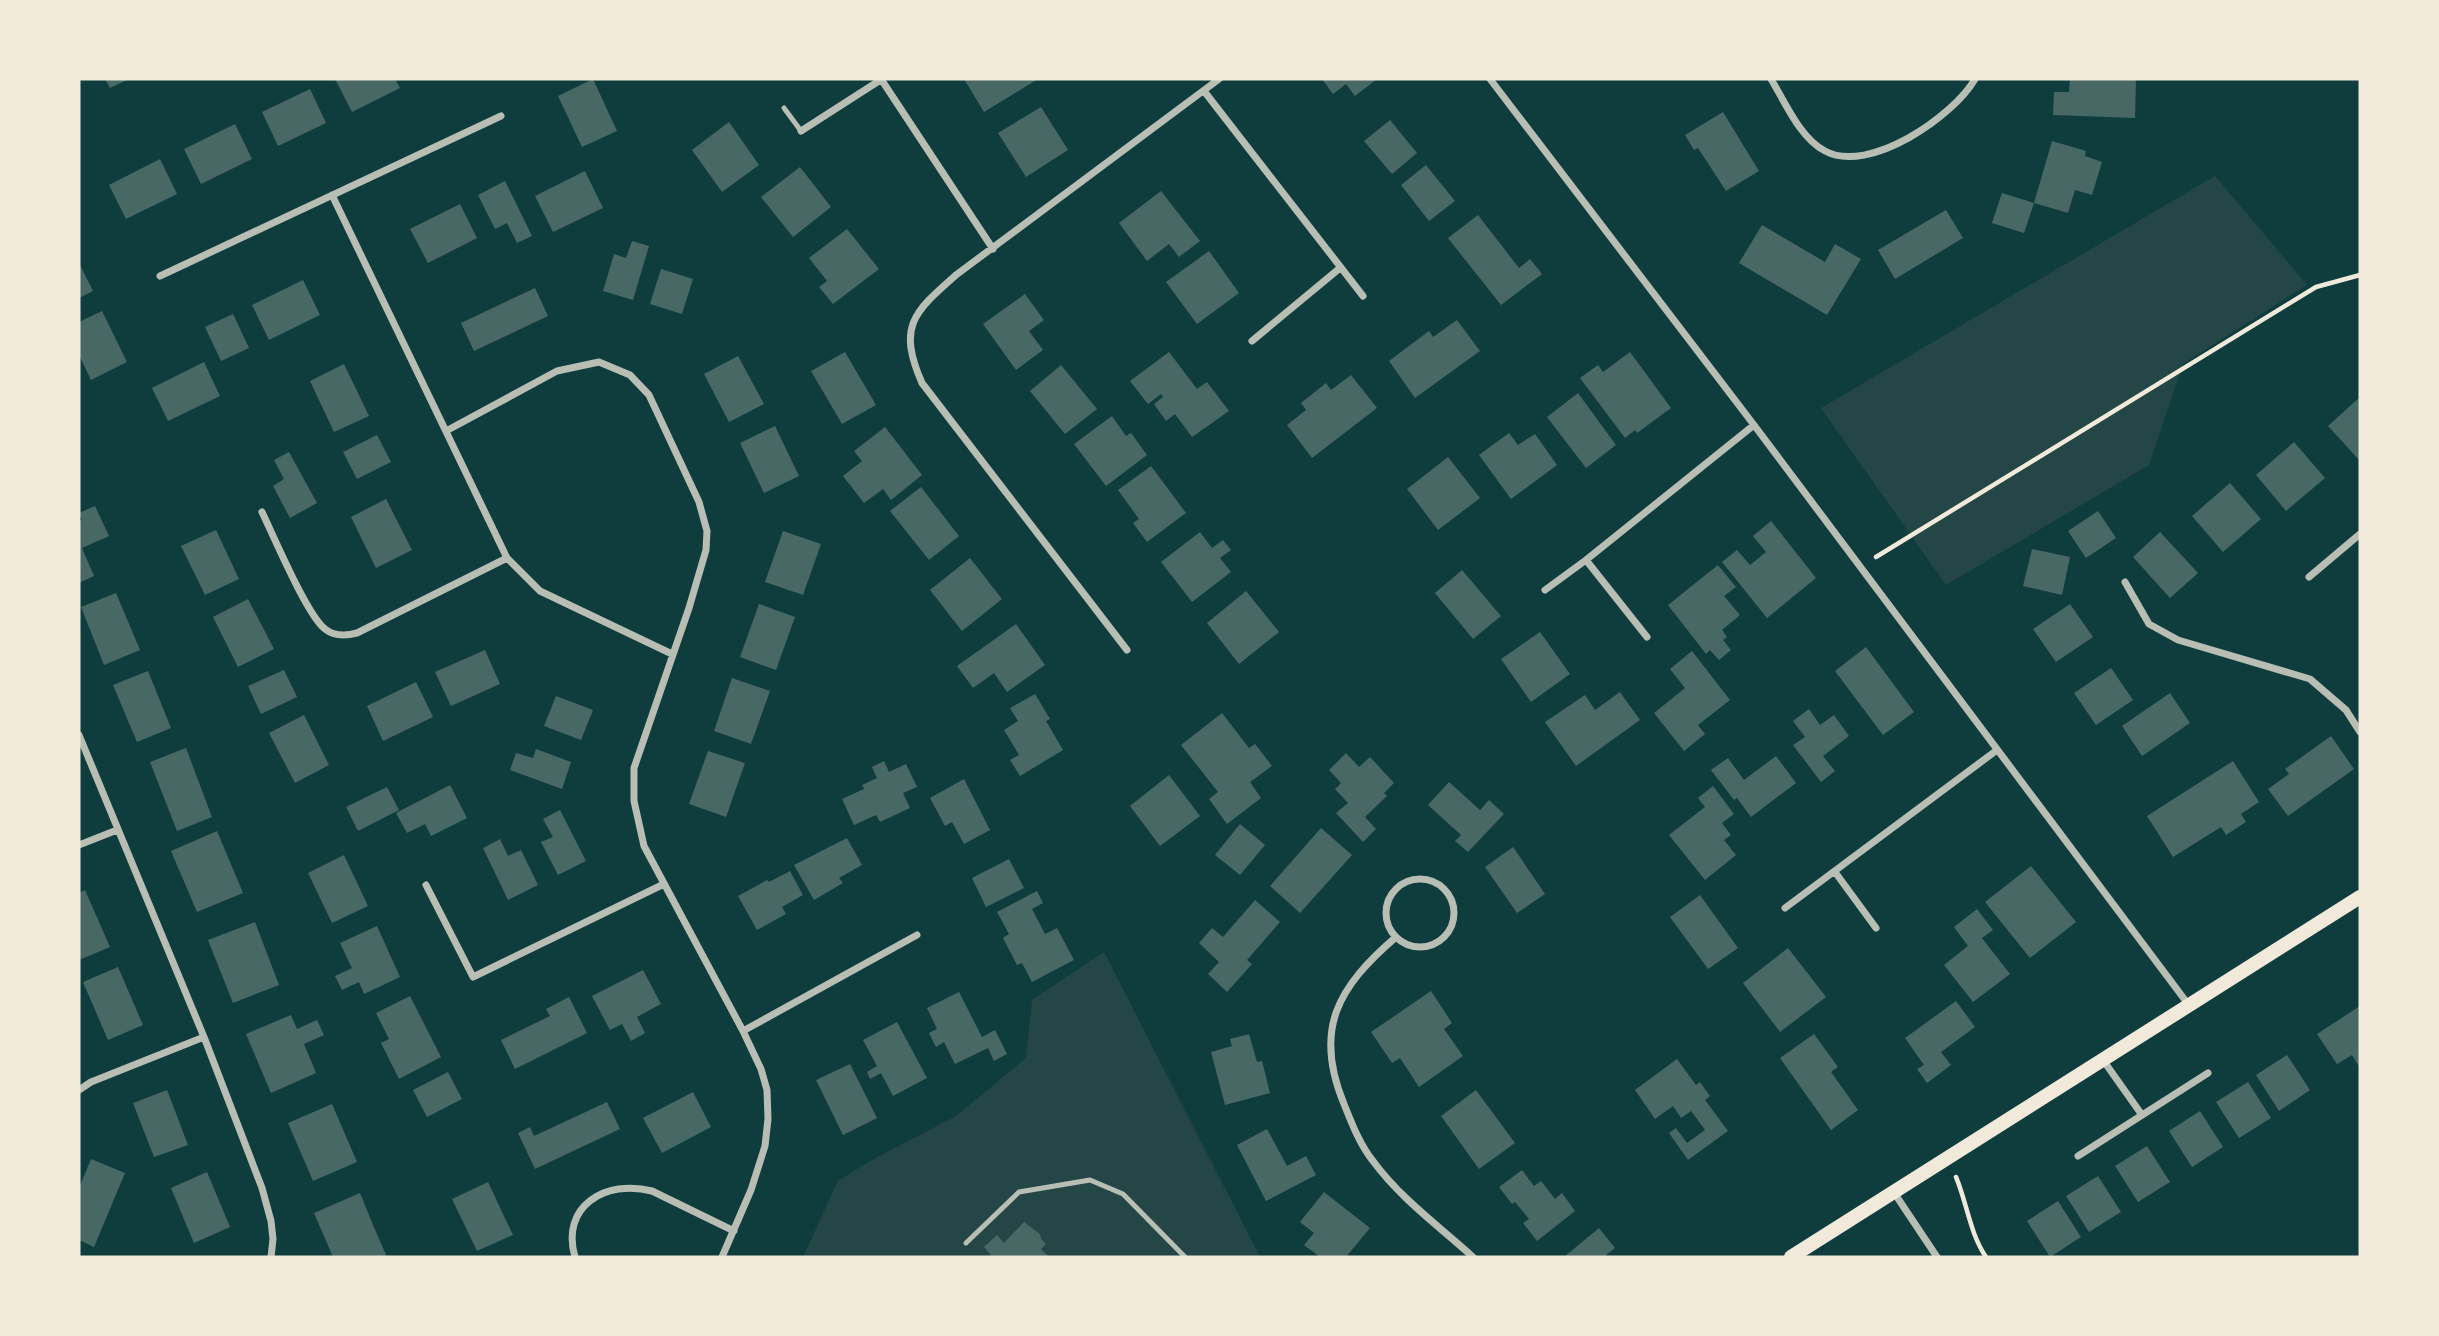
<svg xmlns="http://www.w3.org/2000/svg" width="2439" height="1336" font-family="Mulish,sans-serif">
<rect width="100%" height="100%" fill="#0f3d3e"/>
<!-- green -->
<path fill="#244646" d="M2215,176L2307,285L2183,364L2149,465L1946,585L1821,408Z
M1104,952L1260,1257H803L838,1181L870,1161L956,1116L1026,1058L1032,1000Z"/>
<!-- building -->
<path fill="#486865" d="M105,79H129L110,88Z
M335,79H395L400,88L352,112Z
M593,79L617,131L582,147L558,96Z
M964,79H1038L984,112Z
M1322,79H1377L1355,96L1346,84L1333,94Z
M2070,79H2136L2135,118L2053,115L2054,92H2069Z
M310,89L326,123L278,146L262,112Z
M1041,107L1068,150L1026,177L998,133Z
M1723,112L1759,171L1726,191L1698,148L1694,150L1685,135Z
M1390,120L1417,153L1392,174L1364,141Z
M729,122L759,165L722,192L692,150Z
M235,124L252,159L201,184L184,149Z
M2052,141L2086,151L2085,156L2102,162L2092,195L2075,190L2068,213L2034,203Z
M160,159L177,194L126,219L109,185Z
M1426,165L1455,201L1429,221L1401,185Z
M800,167L831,207L793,237L761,197Z
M585,171L603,208L553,232L535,196Z
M505,181L532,236L517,243L507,223L495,229L478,195Z
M1161,191L1200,241L1179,257L1169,244L1147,261L1119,223Z
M2002,193L2034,203L2024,233L1992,223Z
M460,204L477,238L428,263L410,229Z
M1946,210L1963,238L1895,279L1878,250Z
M1478,215L1519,268L1530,259L1542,274L1501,305L1448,238Z
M1762,225L1825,262L1835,244L1861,259L1827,315L1739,263Z
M847,229L879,269L833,304L819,287L827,281L809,258Z
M632,241L649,246L633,300L603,291L614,254L626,258Z
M1209,251L1239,293L1197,324L1166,282Z
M79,263L93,291L79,298Z
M661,269L693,279L682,314L650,304Z
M303,280L320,315L269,340L252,305Z
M535,288L548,316L474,351L461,323Z
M1025,294L1044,320L1029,331L1043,350L1016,370L983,324Z
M102,311L127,362L91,380L79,355V322Z
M233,314L249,348L221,361L205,327Z
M1457,320L1480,351L1415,398L1389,361L1429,331L1433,337Z
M845,352L876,405L842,424L811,371Z
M1169,352L1197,389L1207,382L1229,411L1192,437L1175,414L1166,421L1154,404L1163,397L1161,394L1148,404L1130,381Z
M1630,352L1671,408L1637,433L1635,430L1625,438L1580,378L1598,365L1603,372Z
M738,356L764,404L729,422L704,374Z
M204,362L220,396L168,421L152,388Z
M344,364L369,416L334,432L310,381Z
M1061,365L1097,409L1065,434L1030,391Z
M1351,375L1377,408L1312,458L1287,425L1306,410L1301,403L1326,383L1331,390Z
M1578,393L1616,445L1586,468L1547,417Z
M2360,397V461L2328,426Z
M1112,416L1126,436L1131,433L1147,455L1106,486L1074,444Z
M775,426L799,476L764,493L740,443Z
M885,427L922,475L891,500L883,489L864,503L843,476L862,461L854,451Z
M1509,433L1518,445L1535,434L1557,465L1511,499L1479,455Z
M377,435L391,462L357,479L343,452Z
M2294,442L2325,478L2286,511L2256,475Z
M289,452L317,503L290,518L273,486L284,479L274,460Z
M1448,457L1480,498L1438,530L1407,489Z
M1151,466L1186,513L1147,542L1133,523L1139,519L1118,490Z
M2230,483L2261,519L2223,552L2192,516Z
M921,487L959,536L929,560L890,511Z
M386,499L412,550L376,568L351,517Z
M95,506L109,536L82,548L94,576L79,583V521L82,520L79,513Z
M2098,511L2116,538L2086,558L2068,531Z
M1771,521L1816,578L1767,618L1722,562L1737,550L1750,565L1766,552L1753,536Z
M216,530L239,579L205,595L181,546Z
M783,531L821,544L803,595L765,582Z
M1200,532L1212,548L1223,540L1231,550L1220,558L1231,572L1192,602L1161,562Z
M2160,532L2198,573L2170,598L2133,557Z
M2032,549L2070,557L2062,595L2023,586Z
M970,558L1002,599L962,631L930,590Z
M1718,565L1736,587L1724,596L1740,615L1722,630L1727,637L1723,640L1731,650L1719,660L1710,650L1706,654L1668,605Z
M1462,570L1501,616L1473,639L1435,593Z
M1246,591L1279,632L1239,664L1207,623Z
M116,593L140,650L104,665L81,607Z
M248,599L274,649L238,667L213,617Z
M759,604L795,617L776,670L740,657Z
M2070,604L2093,637L2056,662L2033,629Z
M1016,624L1045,665L1007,692L994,673L973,688L957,666Z
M1540,632L1570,674L1531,702L1501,659Z
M1866,647L1914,712L1883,735L1835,671Z
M485,650L500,684L451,706L435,672Z
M1692,651L1730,700L1698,725L1705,734L1684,751L1654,713L1685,688L1670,669Z
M2111,668L2133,700L2096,725L2074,693Z
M284,670L297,697L261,714L248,686Z
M148,671L171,728L137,742L113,685Z
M732,678L770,691L751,744L714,731Z
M416,682L433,717L383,741L367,706Z
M1620,692L1640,720L1576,766L1545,722L1585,695L1595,710Z
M2170,693L2190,723L2142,756L2122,726Z
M1035,694L1050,719L1046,721L1063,750L1020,776L1010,760L1019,755L1004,730L1018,721L1010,708Z
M556,696L593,710L581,740L544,726Z
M1809,709L1820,725L1834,715L1849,736L1823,756L1835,771L1821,782L1793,745L1805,737L1793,721Z
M1222,713L1249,748L1255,744L1272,766L1250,782L1261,798L1227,824L1209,799L1218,792L1181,745Z
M304,715L329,765L295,783L269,733Z
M2331,736L2354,769L2288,816L2268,789L2289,774L2285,769Z
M186,748L212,817L177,831L150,762Z
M536,749L571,762L562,789L510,770L516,753L533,758Z
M708,751L745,763L726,817L689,804Z
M1346,753L1359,767L1370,757L1394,783L1384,793L1387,796L1365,817L1376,829L1363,842L1336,813L1348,803L1335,789L1341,783L1329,770Z
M1776,756L1796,783L1751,817L1737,798L1734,800L1711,770L1728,758L1744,780Z
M884,761L889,772L906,764L917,787L903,793L910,808L880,822L876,815L854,825L842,799L864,789L862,785L877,778L872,767Z
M2233,761L2259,802L2241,814L2246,822L2226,835L2221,827L2173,857L2147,816Z
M1169,775L1200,816L1160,846L1130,806Z
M964,779L990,830L964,844L952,822L945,826L930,798Z
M1449,782L1480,810L1489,800L1504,814L1468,852L1455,841L1461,835L1428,805Z
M450,785L467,818L431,836L425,824L407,833L396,813Z
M1713,786L1734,814L1722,823L1731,835L1724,840L1736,855L1705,880L1669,835L1705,807L1698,798Z
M387,787L399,810L358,831L346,807Z
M560,810L586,861L558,875L541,842L553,837L543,819Z
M1240,824L1265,845L1240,875L1215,855Z
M1321,828L1352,855L1300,913L1270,886Z
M217,831L243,893L197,912L171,851Z
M847,838L862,865L839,878L843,883L814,900L794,865Z
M500,839L508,856L521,850L538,885L508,900L483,848Z
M1513,847L1545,894L1517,913L1485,867Z
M344,855L368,906L332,923L308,873Z
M1009,859L1024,888L986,907L972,878Z
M2031,866L2076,922L2030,958L1985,902Z
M790,871L803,895L782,907L786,914L757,930L738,896L767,880L769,882Z
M85,890L110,947L79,960V893Z
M1037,891L1043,903L1032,909L1045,934L1057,928L1074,960L1032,982L1022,963L1017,965L1003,938L1009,934L997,912Z
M1700,895L1738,948L1708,969L1670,917Z
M1255,900L1280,922L1247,960L1252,964L1227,992L1208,974L1219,962L1199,943L1212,928L1223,937Z
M1977,909L1993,930L1982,938L2010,974L1973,1002L1944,965L1968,946L1954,927Z
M255,922L279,985L233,1003L208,940Z
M377,926L400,977L364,994L359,982L342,990L335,976L352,968L340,943Z
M1788,948L1826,997L1780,1032L1743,983Z
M118,967L143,1025L108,1040L83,982Z
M643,970L661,1004L637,1017L645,1033L631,1041L622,1024L610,1030L592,996Z
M1431,991L1452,1023L1444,1029L1463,1056L1419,1087L1400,1058L1392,1063L1371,1032Z
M959,992L982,1037L995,1030L1007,1054L994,1061L988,1048L955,1064L944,1042L936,1047L929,1033L937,1029L927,1008Z
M410,996L441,1057L399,1079L381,1043L389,1039L376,1013Z
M569,997L587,1033L515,1069L501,1040L550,1016L546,1009Z
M1956,1001L1975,1027L1941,1052L1951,1065L1927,1083L1917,1069L1924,1065L1905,1038Z
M2360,1006V1064L2358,1065L2352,1055L2337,1064L2317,1034Z
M291,1015L297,1029L317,1020L324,1035L304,1044L316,1073L271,1093L246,1034Z
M897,1022L927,1078L893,1096L881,1073L870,1079L867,1072L877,1066L863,1040Z
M1249,1034L1257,1062L1262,1061L1270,1093L1225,1105L1211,1052L1232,1046L1230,1039Z
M1814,1034L1838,1067L1831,1072L1858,1110L1831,1130L1780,1058Z
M2287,1055L2310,1090L2279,1111L2256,1075Z
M1677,1059L1696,1085L1700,1082L1710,1096L1705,1100L1728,1131L1688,1160L1669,1133L1676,1128L1687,1143L1705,1130L1691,1111L1681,1118L1673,1106L1655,1119L1635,1090Z
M850,1064L877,1118L843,1135L816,1080Z
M448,1072L462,1099L427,1117L413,1090Z
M2248,1082L2271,1118L2239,1138L2216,1102Z
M167,1090L188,1145L154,1157L133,1103Z
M1476,1090L1515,1143L1479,1169L1441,1116Z
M693,1092L711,1127L662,1153L643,1118Z
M607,1102L620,1129L535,1169L518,1133L530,1127L534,1136Z
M332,1104L357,1162L313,1181L288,1123Z
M2200,1111L2223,1147L2192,1167L2169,1131Z
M1267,1129L1287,1166L1306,1156L1316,1175L1266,1201L1237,1145Z
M2147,1146L2170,1182L2138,1202L2115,1166Z
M91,1159L125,1173L94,1247L79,1240V1188Z
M1522,1170L1534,1186L1541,1181L1555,1199L1562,1193L1575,1211L1537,1241L1523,1223L1529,1219L1515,1202L1512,1204L1499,1187Z
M207,1172L230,1227L194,1243L171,1188Z
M2098,1176L2121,1212L2089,1232L2066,1196Z
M488,1182L513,1235L477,1251L452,1199Z
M1324,1192L1370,1228L1346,1257H1320L1304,1245L1314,1233L1300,1222Z
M360,1193L373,1225L387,1257H333L314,1213Z
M2058,1201L2081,1237L2050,1257L2027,1221Z
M1024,1222L1040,1234L1041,1239L1046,1244L1041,1249L1049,1257H989L991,1255L984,1247L997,1235L1004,1243Z
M1599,1228L1615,1248L1606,1255L1608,1257H1564Z"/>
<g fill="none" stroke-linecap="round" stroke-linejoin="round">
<!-- path -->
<path stroke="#f1e9da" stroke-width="4.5" d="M1876,557L2316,287L2360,275
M1956,1177C1967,1203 1970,1234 1986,1257"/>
<!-- service -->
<path stroke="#b8beb3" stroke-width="5" d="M784,108L801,131
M966,1243L1019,1192L1090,1180L1123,1194L1185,1257"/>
<!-- minor -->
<path stroke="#b8beb3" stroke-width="7" d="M881,79L993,249
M1490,79L1754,425L2188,1004
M1771,79C1785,102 1800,138 1825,151C1869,175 1954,116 1975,79
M1204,91L1363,296
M801,131L882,79
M332,195L507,558L540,591L672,654
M160,276L501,116
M1252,341L1340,268
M446,431L557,371L599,362L630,375L649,395L699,502L707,531L706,550L689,608L634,768V801L644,846L743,1031L761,1069L767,1090L768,1119L765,1146L751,1190L722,1257
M262,512C274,537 307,615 325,629C335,637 346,636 357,633L507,558
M1586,560L1647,637
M2309,577L2360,534
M2125,582L2149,624L2178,640L2310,679L2346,710L2360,732
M1545,590L1586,560L1754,425
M1127,650L922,383C897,326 914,312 956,275L1219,79
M79,735L204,1037L262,1188L271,1221L273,1239L271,1257
M79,845L117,830
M1835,872L1876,928
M1386 913a34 34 0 1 1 68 0a34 34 0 1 1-68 0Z
M426,885L473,977L664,884
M1785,908L1997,750
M1396,937C1338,987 1313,1029 1344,1104C1352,1124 1360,1145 1373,1161C1400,1198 1440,1227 1473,1257
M743,1031L917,935
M2103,1060L2142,1115
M79,1090L91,1082L204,1037
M2078,1156L2208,1073
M1893,1191L1937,1257
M575,1257C560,1206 606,1179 652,1191L734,1231"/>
<!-- secondary -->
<path stroke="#f1e9da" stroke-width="14" d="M1791,1257L2360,897"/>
</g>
<!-- border -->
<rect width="2439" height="1336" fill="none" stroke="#f1e9da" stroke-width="161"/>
</svg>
